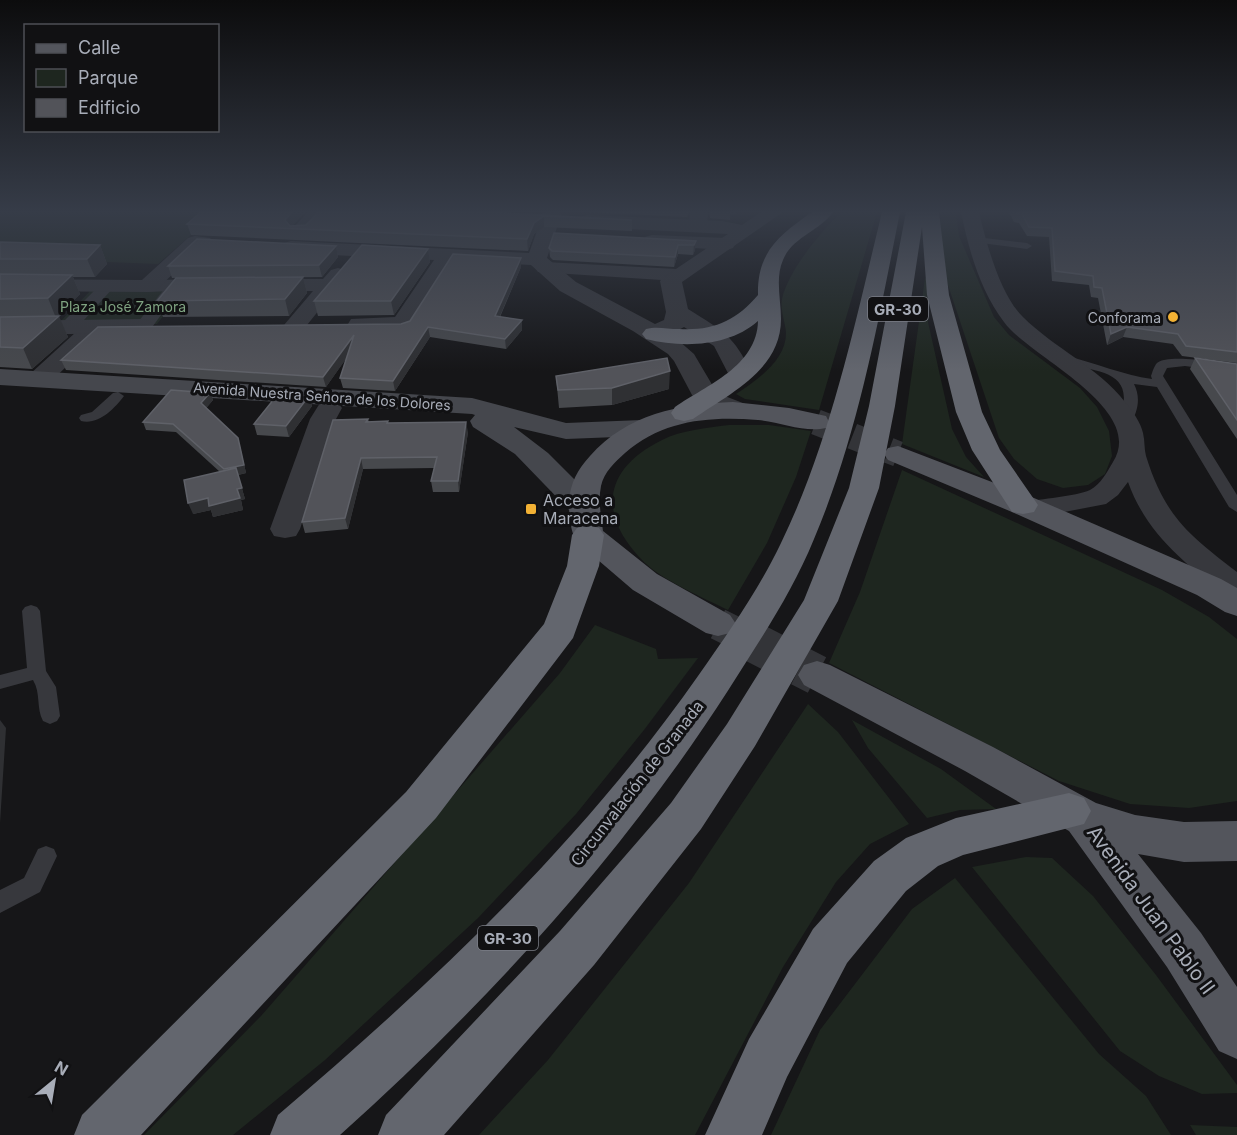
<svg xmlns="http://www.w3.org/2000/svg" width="1237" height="1135" font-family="Inter,sans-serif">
<rect width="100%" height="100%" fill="#161618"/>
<!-- green -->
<path fill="#1e261f" d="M0,212H217L158,264L0,258Z
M842,212H877L819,410L745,399L736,394C757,380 787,360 786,332C785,322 780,309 782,299C788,271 821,231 842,212Z
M940,212H956L959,236L994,317L1009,335L1080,388L1097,407L1109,431L1112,456L1105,474L1088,485L1063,488L1037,479L1014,459L999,438L941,264Z
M925,278L931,283L928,322L952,429L966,457L984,477L902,444Z
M186,287L157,324H58L93,288Z
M729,425H769L811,431L796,477L767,543L728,610C704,598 664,581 645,563C598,517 601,470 662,440C682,430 706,428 729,425Z
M902,470L1162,590L1209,617L1237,639V801L1189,808L1130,804L1059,781L829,663L860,592Z
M595,625L656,649L658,659L698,658L644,730L576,814L478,918L325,1060L233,1135H144L261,1016L560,673Z
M808,704L838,732L909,824L870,844L836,882L783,967L695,1135H479L548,1060L689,883Z
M852,720L941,769L996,809L960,810L927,818L868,748Z
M1026,857L1052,858L1093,896L1156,975L1237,1085V1093L1202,1094L1159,1076L1120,1051L972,867Z
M955,878L1099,1054L1146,1096L1171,1135H771L820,1030L912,909Z
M1190,1125L1237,1127V1135H1196Z"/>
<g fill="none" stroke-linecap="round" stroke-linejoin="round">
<!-- primary-tunnel-far2 -->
<path stroke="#333438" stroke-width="26" stroke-dasharray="26 13" stroke-linecap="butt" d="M816,422L898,454"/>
<!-- primary-tunnel-far1 -->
<path stroke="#333438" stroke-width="32" stroke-dasharray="32 16" stroke-linecap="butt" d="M718,624L750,640"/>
<!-- primary-tunnel -->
<path stroke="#333438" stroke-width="40" stroke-dasharray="40 20" stroke-linecap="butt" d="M747,639L817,675"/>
<!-- service -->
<path fill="#37383d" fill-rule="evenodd" d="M976,237L1027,243L1032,246L1027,249L973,242L971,240Z
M1066,356C1096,363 1123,375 1152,379L1151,376C1152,373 1154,366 1157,363C1168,353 1222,363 1237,365V373L1185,366L1167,368L1163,376L1237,495V512L1229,507L1157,387L1134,384C1141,398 1138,411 1130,425H1120L1118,422C1139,371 1100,372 1062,363V357Z
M118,392L124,396C114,409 99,425 81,421L79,418L81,415L92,412L113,393Z
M31,605L37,607L40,611L46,671L56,687L60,716L57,721L50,724L43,721C36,708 41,693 33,680L0,689V675L27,668L22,611L25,607Z
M46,846L54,849L57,856L40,892L0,913V890L24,878L38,849Z"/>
<!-- pedestrian -->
<path fill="#37383d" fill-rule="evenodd" d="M108,280L116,285L113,288L74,331H62L60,327L62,323L103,282Z
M175,280L183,285L150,330H138L136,326L138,322L170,282Z"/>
<!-- minor -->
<path fill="#37383d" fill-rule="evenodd" d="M690,212H708L707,226L704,230H692L689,226Z
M961,212H979C986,242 1000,295 1023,317C1054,348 1098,367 1125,402C1132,410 1141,423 1143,433C1145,441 1144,449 1146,456C1165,517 1189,535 1237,572V600L1226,597C1185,562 1147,535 1128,482L1118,495L1106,504L1033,518L1023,515L1018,509L1023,503C1041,498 1075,497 1090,490C1101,484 1107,472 1113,462C1147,408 1028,356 1004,322C980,290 969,251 961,212Z
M652,235L726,238L733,240L735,244L733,248L726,250L645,245L643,241L645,237Z
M545,262L677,269L684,271L687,275L684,279L677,281L538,272L535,268L538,264Z
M338,268L345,270L348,274L303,330L295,332L287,330L284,325L313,291H263L256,289L253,285L256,281L263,279H323L331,270Z
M214,279L221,281L224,285L221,289L147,292L140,290L137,286L140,282L147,280Z
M95,320L103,322L106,327L103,332L48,384L39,386L30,384L27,379L30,374L87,322Z
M329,400L338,403L342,408L336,419L300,529L296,536L285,538L274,536L270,529L310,419L320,403Z"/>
<!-- tertiary -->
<path fill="#37383d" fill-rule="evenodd" d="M308,212H328L307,235H293L290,231Z
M544,212H562L547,258L576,282L655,324L664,320L666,312L660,281L664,277L728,234L587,227L580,225L578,221L580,217L587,215L722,221L742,225L761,212H783L682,282L688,309C724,332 733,334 752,374L749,379L740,381L731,379L714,346L684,327L671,334L694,354L717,393L748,405L752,411L748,417L739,419L703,406L692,395L674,361L668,354L633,331L560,291L531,265L453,261L410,329L359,331L351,329L348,324L351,319L395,317L434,260L291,253L284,251L281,247L284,243L291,241L529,253Z
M195,236L210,238L213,242L210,246L200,248L155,291L147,292L0,291V279L142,280L188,238Z
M142,319L150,321L153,326L150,331L142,333L0,335V321Z"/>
<!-- secondary -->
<path fill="#45474d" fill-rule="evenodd" d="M0,369L472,398L566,423L642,420L652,422L656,428L652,434L642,436L566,439L514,427L548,453L595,500L599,507L595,514L584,516L573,514L515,454L473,427L470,421L475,415L472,414L0,385Z"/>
<!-- primary -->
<path fill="#53555c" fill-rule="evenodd" d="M733,402L789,408L826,416L829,422L826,428C805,433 780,422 758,420C709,416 663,420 625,453C615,462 604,472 601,486C598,501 601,516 603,531L657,574L730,615L736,624L730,633L718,636L706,633L633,590L577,542C570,531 569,515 569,502C570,483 578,469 590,456C627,414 679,404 733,402Z
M898,446L1034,498L1221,579L1237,588V616L1225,612L1197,595L1012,512L888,460L884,454L888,448Z
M817,661L830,665L993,747L1096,803L1135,815L1184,822L1237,821V861L1184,862L1138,854L1201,933L1237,987V1059L1219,1051L1167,967L1069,831L965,771L804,685L798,675L804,665Z"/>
<!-- motorway -->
<path fill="#63666e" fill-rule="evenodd" d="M812,212H833C820,231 792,237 783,260C775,278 781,300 781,319C781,370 730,393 693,419L684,421L675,419L671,413L675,407C707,385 757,366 758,321C729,347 682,348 646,339L642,334L646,329C657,326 667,329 679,329C713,331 736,321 758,295C757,251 780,235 812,212Z
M882,212H900C878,323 858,435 814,539C792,593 760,640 729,689C622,856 488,1002 340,1135H270L278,1115C433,983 581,843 698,676C728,633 758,591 781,543C831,440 855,323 882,212Z
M906,212H939L949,295L982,412L1000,450L1038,505L1034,512L1023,514L1012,512L972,450L956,412L927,295L922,227L895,406L879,488L838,601L755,746L701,829L594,965L444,1135H378L386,1115L560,931L671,803L727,724L804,600L849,488L869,406Z
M588,525L599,528L604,535L599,566L573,638L436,818L141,1135H74L82,1115L406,792L544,624L567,566L572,535L577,528Z
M1069,793L1084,798L1091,811L1084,824L963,855L938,866L906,891L847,963L787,1077L762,1135H705L749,1039L813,929L874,861L906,838L956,818Z"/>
</g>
<!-- wall -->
<path fill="#47494d" d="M201,212H305L292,226L485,212L632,220V231L544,227L534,234L528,251L191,235L187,224Z
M585,212H689L687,217Z
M709,212H738L737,213L730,215V220L710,218Z
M1009,212H1237V363L1182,356L1173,344L1123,337L1107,345L1098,298L1091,297L1089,285L1052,281L1049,237L1027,236L1019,223L1014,222Z
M696,241L695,250L693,255L678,254L674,267L553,260L550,257L549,248Z
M0,242L100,245L107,264L95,277H73L80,294L58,316L68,337L32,369L0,367Z
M336,246L338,257L322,277L172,278L168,266Z
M428,249L430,262L394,315L318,316L314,301Z
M521,267L500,317L522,320V330L506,349L430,337L395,391L343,388L340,378L347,357L326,387L66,370L61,360L401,324L410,321Z
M303,277L307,293L289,316L163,317L157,301Z
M1195,358L1237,364V439L1190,369Z
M556,376L669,389L612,405L559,408Z
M210,393L213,400L206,408L240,446L246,473L238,475L245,499L241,500L243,510L213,517L211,510L193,514L220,472L176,432L146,430L143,422Z
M309,396L312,406L289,437L257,435L254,424Z
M368,419L369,422L388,421V423L468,432L459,492H433L431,481L434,468L363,469L348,529L305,533L302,522Z"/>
<!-- shaded-wall -->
<path fill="#2f3033" d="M292,212H305L290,228L285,220Z
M730,212H738L737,213L730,215Z
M544,216V227L534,234L528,251L527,239L534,223Z
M696,241L695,250L693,255L694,245Z
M100,245L107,264L95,277L87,259Z
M678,245V254L674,267L675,257Z
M336,246L338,257L322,277L319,265Z
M428,249L430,262L394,315L391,301Z
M521,258V267L496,325L495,316Z
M72,275L80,294L56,318L48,298Z
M303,277L307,293L289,316L285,299Z
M59,316L68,337L32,369L23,348Z
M522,320V330L506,349L505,339Z
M428,327L430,337L395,391L393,381Z
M1127,327L1123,337L1107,345L1111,334Z
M354,335L356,345L326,387L323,377Z
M670,371L669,389L612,405V388Z
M210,393L213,400L204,411L201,403Z
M309,396L312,406L289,437L286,426Z
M466,422L468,432L459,492L458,481Z
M238,438L246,473L238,475L245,499L241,500L243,510L213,517L211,510L193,514L188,503L227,477L224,469Z
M361,458L363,469L348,529L345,518Z
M0,720L6,728L0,823Z"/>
<!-- building -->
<path fill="#525359" stroke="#5f6168" stroke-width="1.5" d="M201,212H292L285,220L290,226L306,225L319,212H485L632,220L544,216L534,223L527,239L187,224Z
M1016,212H1237V352L1186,346L1178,334L1127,327L1111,334L1102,288L1094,287L1093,276L1055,271L1052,228L1029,227L1022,214H1017Z
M554,233L696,241L694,245H678L675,257L552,251L549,248Z
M197,239L336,246L319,265L168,266Z
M0,242L100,245L87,259H0Z
M362,245L428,249L391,301H314Z
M453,254L521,258L495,316L522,320L505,339L428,327L393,381L340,378L354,335L323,377L61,360L98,327L401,324L410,321Z
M0,274L72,275L48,298L0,299Z
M303,277L285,299L157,301L176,278Z
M59,316L23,348L0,347V317Z
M667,358L670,371L612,388L558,390L556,376Z
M1195,358L1237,364V420Z
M171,390L210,393L201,403L238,438L244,465L224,469L173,424L143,422Z
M278,394L309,396L286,426L254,424Z
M368,419L366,422L388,421L387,423L466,422L458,481H431L437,457L361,458L345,518L302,522L333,420Z
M236,468L242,488L237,489L240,498L209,506L208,498L188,503L184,480Z"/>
<!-- sky -->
<linearGradient id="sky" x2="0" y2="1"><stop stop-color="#0c0c0d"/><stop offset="0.57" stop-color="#363c48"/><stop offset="1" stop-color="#363c48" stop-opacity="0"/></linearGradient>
<rect width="1237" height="371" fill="url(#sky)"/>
<!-- markers -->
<g fill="#f2b134" stroke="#111113" stroke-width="2">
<circle cx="1173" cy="317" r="6"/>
<rect x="525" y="503" width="12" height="12" rx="3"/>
</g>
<g text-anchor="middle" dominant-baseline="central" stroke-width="6" stroke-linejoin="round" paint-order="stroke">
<!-- far-park labels -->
<g font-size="14" fill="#7fa381" stroke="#111113">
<text x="123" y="306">Plaza José Zamora</text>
</g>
<!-- far-poi labels -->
<g font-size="14" fill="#a8adb8" stroke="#111113" text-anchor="end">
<text x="1161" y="317">Conforama</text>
</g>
<!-- far-street labels -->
<g font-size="14" fill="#a8adb8" stroke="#111113">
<text transform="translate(322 396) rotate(4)">Avenida Nuestra Señora de los Dolores</text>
</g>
<!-- shield labels -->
<g fill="#111113" stroke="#7b7e86" stroke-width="1.5">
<rect x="868" y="297" width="60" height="24" rx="4.5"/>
<rect x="478" y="926" width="60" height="24" rx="4.5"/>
</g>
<g font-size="15" font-weight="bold" fill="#a8adb8">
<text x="898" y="309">GR-30</text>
<text x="508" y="938">GR-30</text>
</g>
<!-- poi labels -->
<g font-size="16" fill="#a8adb8" stroke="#111113" text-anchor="start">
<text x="543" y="500">Acceso a<tspan x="543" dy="18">Maracena</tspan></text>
</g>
<!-- street labels -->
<g font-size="16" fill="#a8adb8" stroke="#111113">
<text transform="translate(637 783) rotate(-52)">Circunvalación de Granada</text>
</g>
<!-- near-street labels -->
<g font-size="20" fill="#a8adb8" stroke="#111113">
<text transform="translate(1151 910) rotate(54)">Avenida Juan Pablo II</text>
</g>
</g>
<!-- legend -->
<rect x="24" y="24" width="195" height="108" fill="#111113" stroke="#4d4f55" stroke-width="1.5"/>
<rect x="36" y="44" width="30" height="9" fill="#53555c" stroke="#4d4f55" stroke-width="1.5"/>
<text x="78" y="54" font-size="18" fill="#a8adb8">Calle</text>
<rect x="36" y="69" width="30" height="18" fill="#1e261f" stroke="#4d4f55" stroke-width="1.5"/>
<text x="78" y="84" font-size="18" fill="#a8adb8">Parque</text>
<rect x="36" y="99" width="30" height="18" fill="#525359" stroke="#4d4f55" stroke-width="1.5"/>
<text x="78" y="114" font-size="18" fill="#a8adb8">Edificio</text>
<!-- north arrow -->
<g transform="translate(54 1081) rotate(30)" stroke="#111113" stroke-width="4.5" paint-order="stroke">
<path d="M0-4.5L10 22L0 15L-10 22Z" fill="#a8adb8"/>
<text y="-9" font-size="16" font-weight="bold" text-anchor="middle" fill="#a8adb8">N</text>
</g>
</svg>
